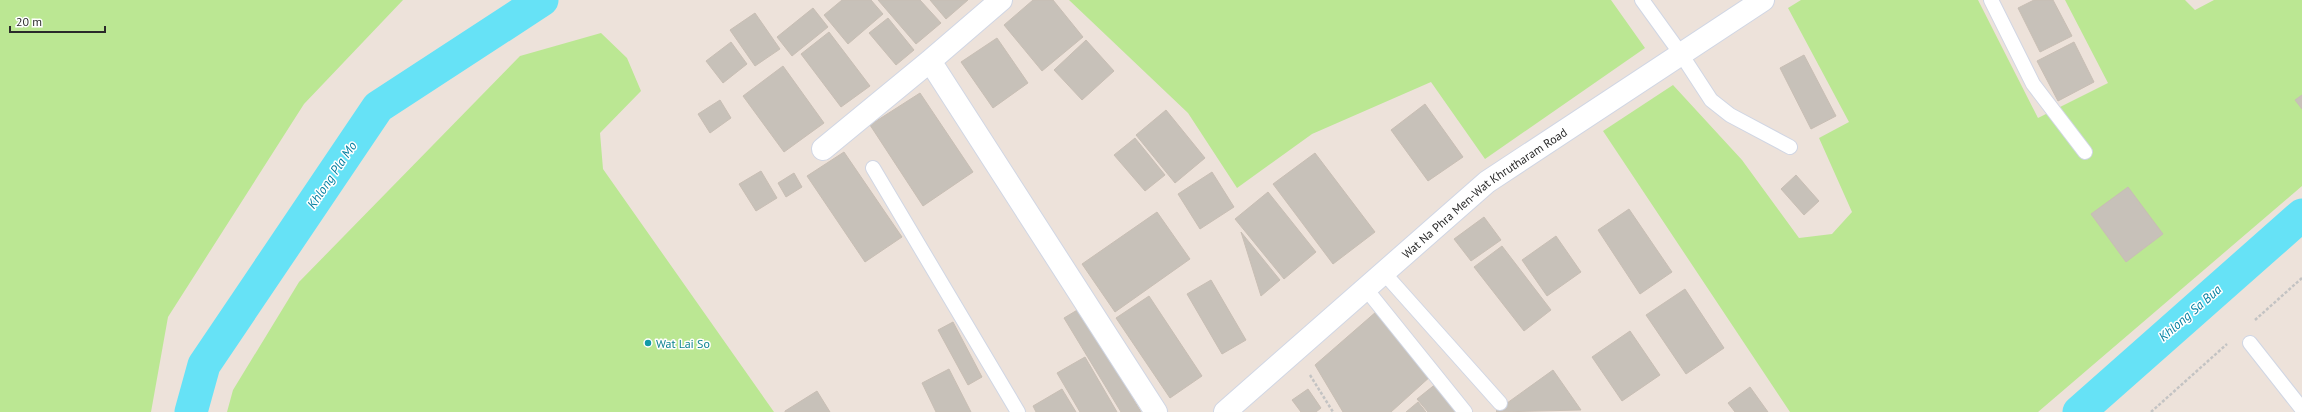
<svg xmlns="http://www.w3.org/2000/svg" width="2302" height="412" font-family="'PT Sans',sans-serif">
<rect width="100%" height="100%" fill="#ede2da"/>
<!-- green -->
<path fill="#bbe793" d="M0,0H403L304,104L168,317L151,412H0Z
M1069,0H1611L1645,48L1485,159L1431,82L1312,134L1237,188L1188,113Z
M1801,0H1978L2038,118L2108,83L2065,0H2185L2195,10L2214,0H2302V186L2038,412H1790L1603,131L1673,85L1742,160L1799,238L1832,234L1852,212L1819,138L1849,122L1788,8Z
M601,33L627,58L641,91L600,133L603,169L774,412H227L233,390L299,282L520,56Z"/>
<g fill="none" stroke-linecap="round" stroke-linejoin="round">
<!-- canal -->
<path stroke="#66e2f6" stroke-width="33" d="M191,412L204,365L378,107L542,0
M2079,412L2302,215"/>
</g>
<!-- building -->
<path fill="#c7c1b9" stroke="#c8beb4" d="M842,0H871L883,14L848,44L824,15Z
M878,0H920L941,23L916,44Z
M930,0H968L946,19Z
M1033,0H1053L1083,37L1042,71L1004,25Z
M2034,0H2053L2072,36L2040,52L2018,8Z
M813,8L828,27L792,56L777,37Z
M755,13L780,49L755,66L730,30Z
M888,18L914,50L896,65L869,33Z
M829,32L870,86L841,107L801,54Z
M997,38L1028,83L993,108L961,62Z
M1086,40L1114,71L1082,100L1054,70Z
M731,42L747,64L723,83L706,61Z
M2074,42L2094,82L2058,101L2037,61Z
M1804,55L1836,116L1811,129L1780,68Z
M783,66L824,123L784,152L743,96Z
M920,93L973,172L923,206L870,125Z
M2302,95V109L2295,100Z
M720,100L731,118L710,133L698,114Z
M1425,104L1463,157L1428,181L1391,130Z
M1166,110L1205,158L1175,183L1136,135Z
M1135,138L1165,175L1145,191L1114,155Z
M844,152L902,237L865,262L807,176Z
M1315,153L1375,232L1333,264L1273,184Z
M761,171L777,198L756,211L739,184Z
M1212,172L1234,207L1200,229L1178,194Z
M794,173L802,187L786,197L778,183Z
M1796,175L1819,201L1804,215L1781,189Z
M2128,187L2163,234L2126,262L2091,214Z
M1268,192L1316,252L1284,279L1235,219Z
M1629,209L1672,272L1640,294L1598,230Z
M1157,212L1190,259L1115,312L1082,264Z
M1484,217L1501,240L1471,261L1454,239Z
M1241,232L1280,280L1261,296Z
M1556,236L1581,272L1547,296L1522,260Z
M1502,246L1551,310L1524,331L1474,267Z
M1211,280L1246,340L1222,354L1187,294Z
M1685,289L1724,348L1686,374L1646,315Z
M1149,296L1202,376L1170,398L1116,318Z
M1079,309L1141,412H1121L1064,318Z
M1377,311L1432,375L1391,412H1343L1315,365Z
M953,322L982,377L968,385L938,330Z
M1630,331L1660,375L1622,401L1592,357Z
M1085,357L1117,412H1080L1057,373Z
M949,369L971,412H936L922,383Z
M1553,370L1581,410L1497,412L1496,411Z
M1437,383L1461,412H1428L1417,399Z
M1750,387L1768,412H1735L1728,403Z
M1062,389L1076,412H1036L1033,406Z
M1308,389L1321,408L1316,412H1301L1292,400Z
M817,391L830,412H785V411Z
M1418,402L1426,412H1406Z"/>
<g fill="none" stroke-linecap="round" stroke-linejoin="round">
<defs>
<path id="service" d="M1642,0L1681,54L1711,100L1730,115L1790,147
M1991,0L2033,84L2085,152
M873,168L1018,412
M1384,273L1500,403
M1366,289L1465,412
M2250,343L2302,409"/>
<path id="minor" d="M930,61L1156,412
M823,149L930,61L1001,0"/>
<g id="tertiary">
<path id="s1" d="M1225,412L1487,182L1763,0"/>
</g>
</defs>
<!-- service casing -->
<use href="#service" stroke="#d0d6e4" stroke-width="16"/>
<!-- minor casing -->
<use href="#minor" stroke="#d0d6e4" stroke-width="24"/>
<!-- tertiary casing -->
<use href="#tertiary" stroke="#d0d6e4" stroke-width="24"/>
<!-- path -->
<path stroke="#c3c3c3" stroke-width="2.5" stroke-dasharray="3 2" stroke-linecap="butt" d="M2255,320L2302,278
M1310,375L1333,412
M2151,412L2227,344"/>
<!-- service -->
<use href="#service" stroke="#fff" stroke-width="14"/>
<!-- minor -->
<use href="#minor" stroke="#fff" stroke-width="22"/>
<!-- tertiary -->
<use href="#tertiary" stroke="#fff" stroke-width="22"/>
</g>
<!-- markers -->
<circle fill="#0f9aa8" stroke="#fff" stroke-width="1.5" cx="648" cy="343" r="4"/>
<g text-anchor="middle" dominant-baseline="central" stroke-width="3" stroke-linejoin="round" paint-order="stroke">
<!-- street labels -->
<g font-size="12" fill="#2a2a2a" stroke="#fff">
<text stroke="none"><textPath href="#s1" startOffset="340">Wat Na Phra Men-Wat Khrutharam Road</textPath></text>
</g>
<!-- culture labels -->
<g font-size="12" fill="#0d838f" stroke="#fff" text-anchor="start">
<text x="656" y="343">Wat Lai So</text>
</g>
<!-- water labels -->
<g font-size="13" font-style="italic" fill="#0580a2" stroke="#fff">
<text transform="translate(332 175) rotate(-56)">Khlong Pla Mo</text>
<text transform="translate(2190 313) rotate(-41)">Khlong Sa Bua</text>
</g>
</g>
<!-- scale -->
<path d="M10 26v6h95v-6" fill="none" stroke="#2a2a2a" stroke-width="2"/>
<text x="16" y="26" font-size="12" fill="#2a2a2a" stroke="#ffffff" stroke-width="3" paint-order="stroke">20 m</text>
</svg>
